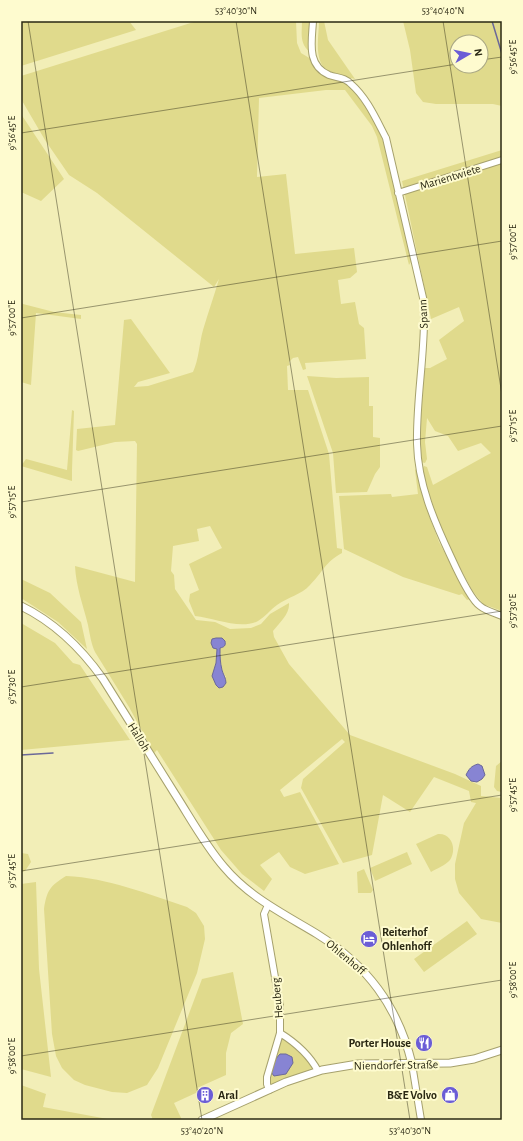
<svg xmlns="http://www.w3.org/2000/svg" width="523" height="1141" font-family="'Alegreya Sans',sans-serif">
<rect width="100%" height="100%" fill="#f2eeb7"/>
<!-- green -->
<path fill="#e0da8c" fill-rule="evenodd" d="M21,21H129L136,30L21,66Z
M197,21H296L297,43L301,53L311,59L318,71L341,80L349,85L366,107L379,131L385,147L412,260L409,265L377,137L372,126L345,90H326L259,98L257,177L286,174L295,254L354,248L357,272L350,278L338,280L341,304L355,302L359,324L364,328L366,359L305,363L306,369L303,370L298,357L293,358L289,362L290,365L287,366L288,390H308L329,454L337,548L342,549V553C325,562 323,572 310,585C301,595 288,597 277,605C270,610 265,617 258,621C240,630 215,618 195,616L189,601L190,594L199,590L189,564L222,548L210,526L197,529L199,541L173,546L171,571L174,575L175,589L196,620L215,622L230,629L251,628L261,624L270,614L289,603C290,614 279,623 273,631L274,637L289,664L350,735L455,774L481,786V796L502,798V923L481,919L459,893L455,879V864L464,823L476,803L471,802L469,791L434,777L410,812L383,795L372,855L343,863L301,788L303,779L345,742L342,739L280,790L284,797L300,792L339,864L305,874L290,867L279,852L260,865L272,879L264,891L242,874L221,850L157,750L154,753L129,707L95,652C91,643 90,635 88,625C83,605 76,587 75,566L135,582L137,444L135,441L115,442L78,451L76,450L77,429L115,425L124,320L131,319L170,373L138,382L134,387L148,386L193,372C199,359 199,344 203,330C208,313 214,296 219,279L214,287L97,193L69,175L45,140L21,99V76ZM220,648C220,658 220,669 226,677L212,676L216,663L217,649Z
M302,21H310V52C299,44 302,32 302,21Z
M319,21H324L328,40L355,79C347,77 335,75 328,71C313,62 319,36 319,21Z
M403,21H502V106L493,104H436L423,102L416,93L410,50ZM457,42H481V66H457Z
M21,114L64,179L41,201L21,192Z
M502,150V611L483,604L472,590L437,524L422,470L424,466L427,467L433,485L491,453L481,443L458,451L448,436L435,431L427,418L425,442L427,459L425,463L421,462L419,441L424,368H430L447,359L439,340L464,321L459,307L431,319L402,181Z
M21,302L23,304L54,312L81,315V319L36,313L31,385L21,382Z
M307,376L336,378L369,377V406H373V437L380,438V467L375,474L367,492L336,493L333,453Z
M72,410L74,411L72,470V481L21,466L26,459L67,470Z
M417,468L427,510L439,542L470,599L467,600L462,594L459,595L403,577L344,549L339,496L391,494L392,497L418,494L415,470Z
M21,579L50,593L81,622L87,649L58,622L21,598Z
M21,623L55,643L73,663L80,665L130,740L21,750Z
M502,761V792L497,791L494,787L496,766Z
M438,834C452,833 457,849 450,860C446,865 436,869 431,872L416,844Z
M407,852L412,864L375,881L370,868Z
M21,853L28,854L31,862L25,871L21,872Z
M364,869L373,890L371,893H358L357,872Z
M66,876C108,878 148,894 187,907L196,913L204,926L205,939L197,973L158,1068L147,1085L127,1093L112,1092L85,1085L74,1080L62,1068L56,1056L52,1034L44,909C47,890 50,886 66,876Z
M36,882L39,969L51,1077L21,1069V884Z
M467,921L477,934L424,972L414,959Z
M233,972L243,1024L231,1033L226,1053V1075L197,1088L198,1092L174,1103L182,1120H153L151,1115L202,979Z
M280,1035L293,1042L315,1069L270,1087V1070Z
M21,1085L46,1094L43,1107L113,1120H21Z"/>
<!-- water -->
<path fill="#8784d3" stroke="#6b6899" d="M216,638H222L225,641C226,646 224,647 220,648C220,656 220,662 222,670C223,674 226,678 226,683L223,687L219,688L216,685L212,676L216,663L217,649L213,648L211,643L212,639Z
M478,764L482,766L485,775L482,779L477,782L471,781L466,775C469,769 471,766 478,764Z
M280,1054H286L292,1057L293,1063L286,1074L274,1076L271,1072L273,1062Z"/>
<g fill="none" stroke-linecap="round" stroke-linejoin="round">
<!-- stream -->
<path stroke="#6b6899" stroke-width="1.5" d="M492,21L502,54
M21,755L53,753"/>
<defs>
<path id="minor" d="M313,21C312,41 306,65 329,75C337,78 345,77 351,84C367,98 376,119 386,138L424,302C426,350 416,397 417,444C418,484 434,521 451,557C456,568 471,600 480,606C486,611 495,613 502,616
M398,193L502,160
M268,905L264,914L280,1006V1033L267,1077V1084L269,1090
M280,1033C296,1043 309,1054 318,1071
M412,1064L421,1120"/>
<path id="major" d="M21,606C56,623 81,648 103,679C127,717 151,756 175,794C191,819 205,845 224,867C249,897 284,914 317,934C367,965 398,1006 412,1064
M202,1120L286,1082L322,1070L358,1064L450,1063L474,1059L502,1050"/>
</defs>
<!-- minor casing -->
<use href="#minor" stroke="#a6a16d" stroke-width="8"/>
<!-- major casing -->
<use href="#major" stroke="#a6a16d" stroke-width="9"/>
<!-- minor -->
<use href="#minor" stroke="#fff" stroke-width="6"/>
<!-- major -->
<use href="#major" stroke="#fff" stroke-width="7"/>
</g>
<!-- ticks -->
<path fill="none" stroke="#2a2813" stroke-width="1" stroke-opacity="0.45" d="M28,21L202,1120M236,21L410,1120M443,21L502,395M481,60L502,57M21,133L457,64M21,318L502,241M21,502L502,426M21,687L502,611M21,871L502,795M21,1056L502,980"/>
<!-- icons -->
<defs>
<symbol id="hotel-disc" viewBox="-11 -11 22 22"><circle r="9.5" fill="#6b5dd6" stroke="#fefbcf"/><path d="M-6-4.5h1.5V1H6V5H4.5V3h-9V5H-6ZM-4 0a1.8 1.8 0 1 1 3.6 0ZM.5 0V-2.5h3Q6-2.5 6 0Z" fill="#fff"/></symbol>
<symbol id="restaurant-disc" viewBox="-11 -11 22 22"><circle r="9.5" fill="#6b5dd6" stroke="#fefbcf"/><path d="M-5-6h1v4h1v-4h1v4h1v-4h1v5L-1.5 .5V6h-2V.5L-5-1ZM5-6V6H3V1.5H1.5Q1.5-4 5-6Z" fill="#fff"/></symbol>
<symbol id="building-disc" viewBox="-11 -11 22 22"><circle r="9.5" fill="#6b5dd6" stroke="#fefbcf"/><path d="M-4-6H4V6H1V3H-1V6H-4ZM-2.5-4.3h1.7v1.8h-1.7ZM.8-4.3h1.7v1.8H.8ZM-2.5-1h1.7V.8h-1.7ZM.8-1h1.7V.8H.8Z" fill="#fff"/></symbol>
<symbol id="shop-disc" viewBox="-11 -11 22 22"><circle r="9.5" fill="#6b5dd6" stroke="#fefbcf"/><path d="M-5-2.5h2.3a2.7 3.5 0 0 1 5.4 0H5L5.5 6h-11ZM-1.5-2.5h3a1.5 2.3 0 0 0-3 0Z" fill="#fff"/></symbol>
</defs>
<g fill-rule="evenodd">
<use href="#hotel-disc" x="359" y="929" width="20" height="20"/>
<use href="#restaurant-disc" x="414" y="1033" width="20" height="20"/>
<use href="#building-disc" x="195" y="1085" width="20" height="20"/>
<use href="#shop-disc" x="440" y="1085" width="20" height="20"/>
</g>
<g text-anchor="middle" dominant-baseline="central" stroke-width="4" stroke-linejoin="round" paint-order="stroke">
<!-- street labels -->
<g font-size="12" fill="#2a2813" stroke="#fefbcf">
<text transform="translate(450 177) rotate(-17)">Marientwiete</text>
<text transform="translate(423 314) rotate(-93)">Spann</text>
<text transform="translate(139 737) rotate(58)">Halloh</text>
<text transform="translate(346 957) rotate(40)">Ohlenhoff</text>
<text transform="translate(277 998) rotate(-95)">Heuberg</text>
<text transform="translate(396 1065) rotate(-1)">Niendorfer Straße</text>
</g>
<!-- poi labels -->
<g font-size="12" font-weight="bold" fill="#2a2813" stroke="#fefbcf" text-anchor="start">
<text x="382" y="932">Reiterhof<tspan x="382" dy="14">Ohlenhoff</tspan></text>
<text x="411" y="1043" text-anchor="end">Porter House</text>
<text x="218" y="1095">Aral</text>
<text x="437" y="1095" text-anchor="end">B&amp;E Volvo</text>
</g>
</g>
<!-- border -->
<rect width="523" height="1141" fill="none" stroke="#fefbcf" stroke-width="44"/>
<!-- north arrow -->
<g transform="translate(469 54) rotate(81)"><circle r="19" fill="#fefbcf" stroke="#a9a784"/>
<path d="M0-3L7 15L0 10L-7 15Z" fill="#6b5dd6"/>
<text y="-6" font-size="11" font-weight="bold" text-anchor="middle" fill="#2a2813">N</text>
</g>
<rect x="22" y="22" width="479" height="1097" fill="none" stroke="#2a2813" stroke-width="1.5"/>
<g font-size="10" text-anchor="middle" fill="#2a2813">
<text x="236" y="14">53°40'30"N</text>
<text x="443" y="14">53°40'40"N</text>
<text transform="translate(512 57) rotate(-90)" y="4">9°56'45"E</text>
<text transform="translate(11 133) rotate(-90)" y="4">9°56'45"E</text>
<text transform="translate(512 242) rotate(-90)" y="4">9°57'00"E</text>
<text transform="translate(11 318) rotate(-90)" y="4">9°57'00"E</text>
<text transform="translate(512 426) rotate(-90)" y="4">9°57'15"E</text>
<text transform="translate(11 502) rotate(-90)" y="4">9°57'15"E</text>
<text transform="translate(512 611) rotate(-90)" y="4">9°57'30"E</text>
<text transform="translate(11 687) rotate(-90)" y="4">9°57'30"E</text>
<text transform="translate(512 795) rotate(-90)" y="4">9°57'45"E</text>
<text transform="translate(11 871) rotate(-90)" y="4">9°57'45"E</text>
<text transform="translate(512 980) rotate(-90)" y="4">9°58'00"E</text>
<text transform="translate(11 1056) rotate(-90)" y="4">9°58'00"E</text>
<text x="202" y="1134">53°40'20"N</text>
<text x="410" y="1134">53°40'30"N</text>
</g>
</svg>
